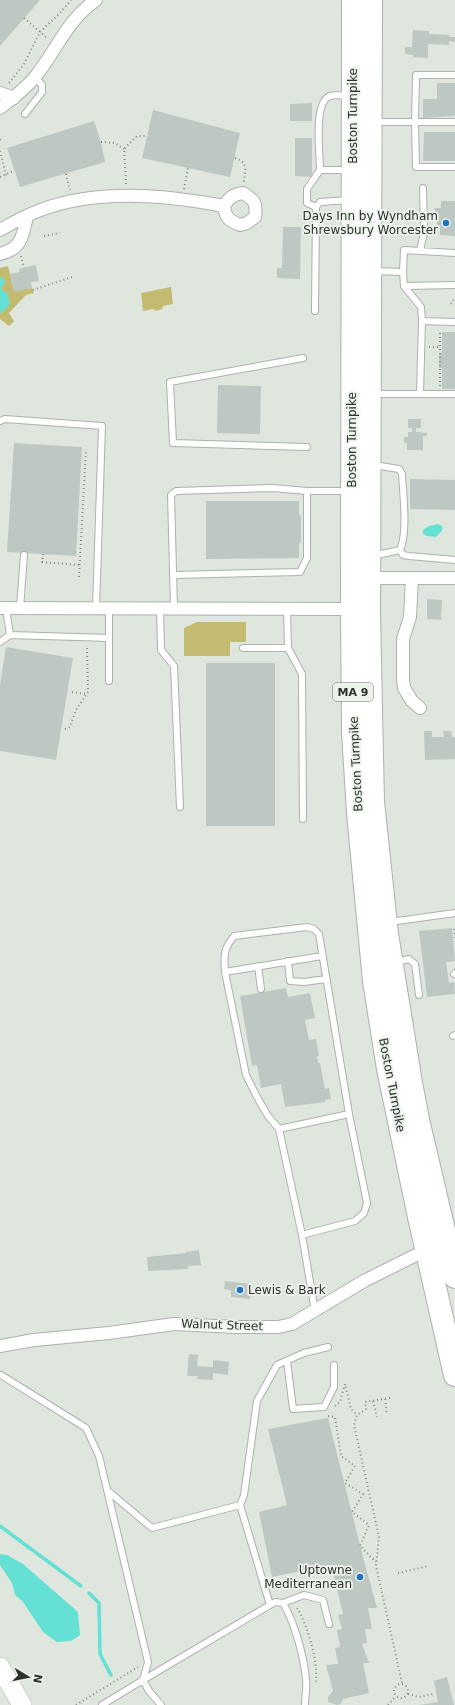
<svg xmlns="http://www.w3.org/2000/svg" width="455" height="1705" font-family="'DejaVu Sans',sans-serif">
<rect width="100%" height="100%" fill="#dfe6de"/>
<!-- green -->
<path fill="#c4bb72" d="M8,266L14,291L32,288L34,293L26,295L9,313L14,321L9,326L0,319V268Z
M171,287L173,304L163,306L162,309L156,311L153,309L143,311L141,293Z
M197,622H246V642H230V656H184V628Z"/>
<!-- water -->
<path fill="#65e0d4" d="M0,277L5,279L4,285L1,287L2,290L7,293L10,304L2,313L0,311Z
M438,524L442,526C444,531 439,533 436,537L427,536L423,534V530L429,526Z
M0,1554L7,1555L23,1564L78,1612L80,1635L71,1641L57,1642L43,1632L23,1602L15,1595L12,1583L0,1565Z"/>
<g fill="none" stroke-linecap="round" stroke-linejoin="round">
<!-- stream -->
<path stroke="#65e0d4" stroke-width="3.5" d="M0,1526L81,1586
M89,1593L99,1603L100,1654L111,1675"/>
</g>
<!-- building -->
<path fill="#bec8c3" d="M0,0H40L0,46Z
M413,30L429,31V34L449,35V37H455V42L449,41V45L428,44V58L413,57V55L405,54V47H412Z
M437,83H455V116L423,118V99H437Z
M312,103V121H290V104Z
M153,110L240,133L230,177L142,158Z
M94,121L101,142L105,162L20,187L7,148Z
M424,132H455V161H423Z
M295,138H312V177L295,176Z
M441,201H455V236L440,235V229H437V216H435V208H441Z
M283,227H301L300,279L277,278V268H282Z
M36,265L39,281L31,282L32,288L14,292L10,274L20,272L19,269Z
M442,332H455V389H442V368H439V353H442Z
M218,385L261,386L260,434L217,433Z
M408,419H421V428H416V432L427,433V436H423V450H407V443H404V437H408V432H412V428H408Z
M14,443L82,447L76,556L7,552Z
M410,479L455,480V510L410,509Z
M206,501H299V515H301V543H299V558L206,559Z
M427,599L442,600L441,620L427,619Z
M6,647L73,658L56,760L0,751V685Z
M206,663H275V826H206Z
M424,731H432V737H444L443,731H451L452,737H455V759L425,760Z
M452,928L455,961L446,962L449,983L454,982L455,994L427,997L419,931Z
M286,988L288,997L310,993L315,1018L305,1020L309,1040L316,1039L319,1056H317L318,1063H320L325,1089L329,1088L331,1099L325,1100V1102L285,1107L281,1084L261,1088L257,1065L252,1066L240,996Z
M199,1250L201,1265L188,1266V1269L148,1271L147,1257L186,1253V1252Z
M225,1281L252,1284L250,1299L231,1297V1290L224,1289Z
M189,1354L198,1355L197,1366L213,1367V1360L229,1362L228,1375L213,1373V1380L197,1379L198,1376H187Z
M328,1418L363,1557L377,1608H368L372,1629H365L367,1643L362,1644L369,1663H363L369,1693L343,1699L341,1704L337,1705L328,1702V1697L333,1691L326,1665L338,1664L335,1648L340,1647L337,1630L342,1629L338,1615L343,1614L333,1572L323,1573L321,1567L272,1577L259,1512L287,1505L268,1429Z
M447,1677L454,1705H419L438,1702L434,1681Z"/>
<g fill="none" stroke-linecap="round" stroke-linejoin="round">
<defs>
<path id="lane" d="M349,96C344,96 335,94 330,96C313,102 320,154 320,170H350
M25,114L42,92V85L35,77
M374,122H415L416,75H455
M455,122H415L416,167H455
M316,207L307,203V189L320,170
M420,251L424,232L423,188
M373,271L403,272L404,286L421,307L422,321L455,322
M403,272L404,250L455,253
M404,286L455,285
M315,311L316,207L320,202L349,200
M303,358L170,382L173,443L307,447
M373,394H455
M420,394L422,321
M0,421L5,419L102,426L96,608
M400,550L403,555L409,556L455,560
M372,556L400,550C408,532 403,494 402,474L399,469L374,465
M173,575L300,572L307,558V491
M6,608L10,635L109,638
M20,608L24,555
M109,608V681
M160,608L161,650L174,666L180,807
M174,608L171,495L176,491L273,488L307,491H348
M287,609L288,648L302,674L303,819
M0,642L10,635
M243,648H288
M390,922L455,913
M288,961L290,981L304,982L326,979
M396,962L409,959L415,964L419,995
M258,966L261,989
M225,972L322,956
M454,974L455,973
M453,1036L455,1035
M279,1129L268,1116L257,1097L246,1075L225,972C224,955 223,950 234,936L307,927L314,929L319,934L349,1114L279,1129L302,1235L315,1311
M302,1235L355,1221L364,1213L367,1203L349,1114
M287,1361L293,1409L324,1407L334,1387V1365
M1,1375L86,1428L99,1456L148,1662L143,1680
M108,1491L152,1528L240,1505L270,1605
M240,1505L244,1495L257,1401L277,1365L304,1353L328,1347
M283,1603L304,1595L323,1600L329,1624
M143,1680L275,1602L283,1603C295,1623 304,1657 306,1680C307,1688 305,1697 305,1705
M102,1705L143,1680L149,1691L161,1705"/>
<path id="street" d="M0,93L14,98
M0,108C12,99 25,89 35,77C57,50 66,21 96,0
M243,193C255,200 257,204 255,217L247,223L240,225C230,221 225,218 224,206C229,198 233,194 243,193Z
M0,230C12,223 25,216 38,211C96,188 165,195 224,206
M0,254C22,249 23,235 27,216
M369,578H455
M412,578L410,617L403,639V679L404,688L412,701L420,708
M0,608L352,609
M0,1346L34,1340L109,1333L174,1324L237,1327H278L292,1324L364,1281L426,1250"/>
<path id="primary" d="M0,1667L22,1705"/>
<path id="highway" d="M353,0L352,609L353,732L358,813L374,981L388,1069L419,1217L455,1375
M371,0L369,615L373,802L387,934L411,1083L419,1124L455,1277"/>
</defs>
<!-- lane casing -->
<use href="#lane" stroke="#abb2ab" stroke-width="8"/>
<!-- street casing -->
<use href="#street" stroke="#abb2ab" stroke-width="14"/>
<!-- primary casing -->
<use href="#primary" stroke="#abb2ab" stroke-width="20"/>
<!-- highway casing -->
<use href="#highway" stroke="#abb2ab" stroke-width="24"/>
<!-- path -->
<path stroke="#848984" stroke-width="2" stroke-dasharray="1 3" stroke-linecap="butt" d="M24,18L47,38
M9,83L24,64L40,32L60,13L71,0
M0,140L1,139
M101,142L115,143L124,149
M0,151L6,175
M235,158C249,163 245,170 244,182
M66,174L70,190
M0,177L14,171
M126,184L124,149L137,136H147
M184,189L188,168
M44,236L60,233
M21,256L24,268
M33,290L72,277
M451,304L455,298
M429,347H440
M440,386V333
M43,554L42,562L80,565
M79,577L86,449
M72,692L86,694
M65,729L70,727L76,710L88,692L87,647
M454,929L455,938
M390,1398L365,1402L366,1409L357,1415L354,1425L379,1537L376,1566L402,1683
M385,1399L387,1414
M373,1401L377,1417
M335,1406L340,1402L345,1384L351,1409L357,1415
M328,1416L335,1417L341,1456L355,1466L345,1483L363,1494L352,1512L369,1525L360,1546L376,1562
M398,1573L429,1566
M297,1608C308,1626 318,1661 316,1682
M394 1691a7 7 0 1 1 14 0a7 7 0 1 1-14 0Z
M408,1694L419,1697L433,1694
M76,1705L138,1667
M388,1705L396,1696"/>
<!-- lane -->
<use href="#lane" stroke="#fff" stroke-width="6"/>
<!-- street -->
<use href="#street" stroke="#fff" stroke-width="12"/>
<!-- primary -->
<use href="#primary" stroke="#fff" stroke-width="19"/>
<!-- highway -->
<use href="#highway" stroke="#fff" stroke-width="22"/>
</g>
<!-- markers -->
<g fill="#1f72c0" stroke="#ecf3eb" stroke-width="1.5">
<circle cx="446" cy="223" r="4"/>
<circle cx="240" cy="1290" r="4"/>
<circle cx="360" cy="1577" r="4"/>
</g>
<g text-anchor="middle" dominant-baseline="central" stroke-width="3.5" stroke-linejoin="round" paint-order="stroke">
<!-- shield labels -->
<rect fill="#ecf3eb" stroke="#676b67" stroke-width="1" x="333" y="683" width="40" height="18" rx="3"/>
<g font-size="11" font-weight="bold" fill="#2e312e">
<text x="353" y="692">MA 9</text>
</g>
<!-- street labels -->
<g font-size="12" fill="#2e312e" stroke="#ecf3eb">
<text transform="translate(353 116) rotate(-90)">Boston Turnpike</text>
<text transform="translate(352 440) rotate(-90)">Boston Turnpike</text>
<text transform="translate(356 764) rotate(-93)">Boston Turnpike</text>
<text transform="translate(392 1085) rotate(79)">Boston Turnpike</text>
<text transform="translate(222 1325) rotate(2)">Walnut Street</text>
</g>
<!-- poi labels -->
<g font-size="12" fill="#2e312e" stroke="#ecf3eb" text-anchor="end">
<text x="438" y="216">Days Inn by Wyndham<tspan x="438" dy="14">Shrewsbury Worcester</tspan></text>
<text x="248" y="1290" text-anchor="start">Lewis &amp; Bark</text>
<text x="352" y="1570">Uptowne<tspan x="352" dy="14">Mediterranean</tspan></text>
</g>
</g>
<!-- north arrow -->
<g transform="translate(28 1677) rotate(100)" stroke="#ecf3eb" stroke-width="3" paint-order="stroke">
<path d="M0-3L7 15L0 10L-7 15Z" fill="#2e312e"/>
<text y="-6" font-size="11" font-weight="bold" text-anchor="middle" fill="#2e312e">N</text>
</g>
</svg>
